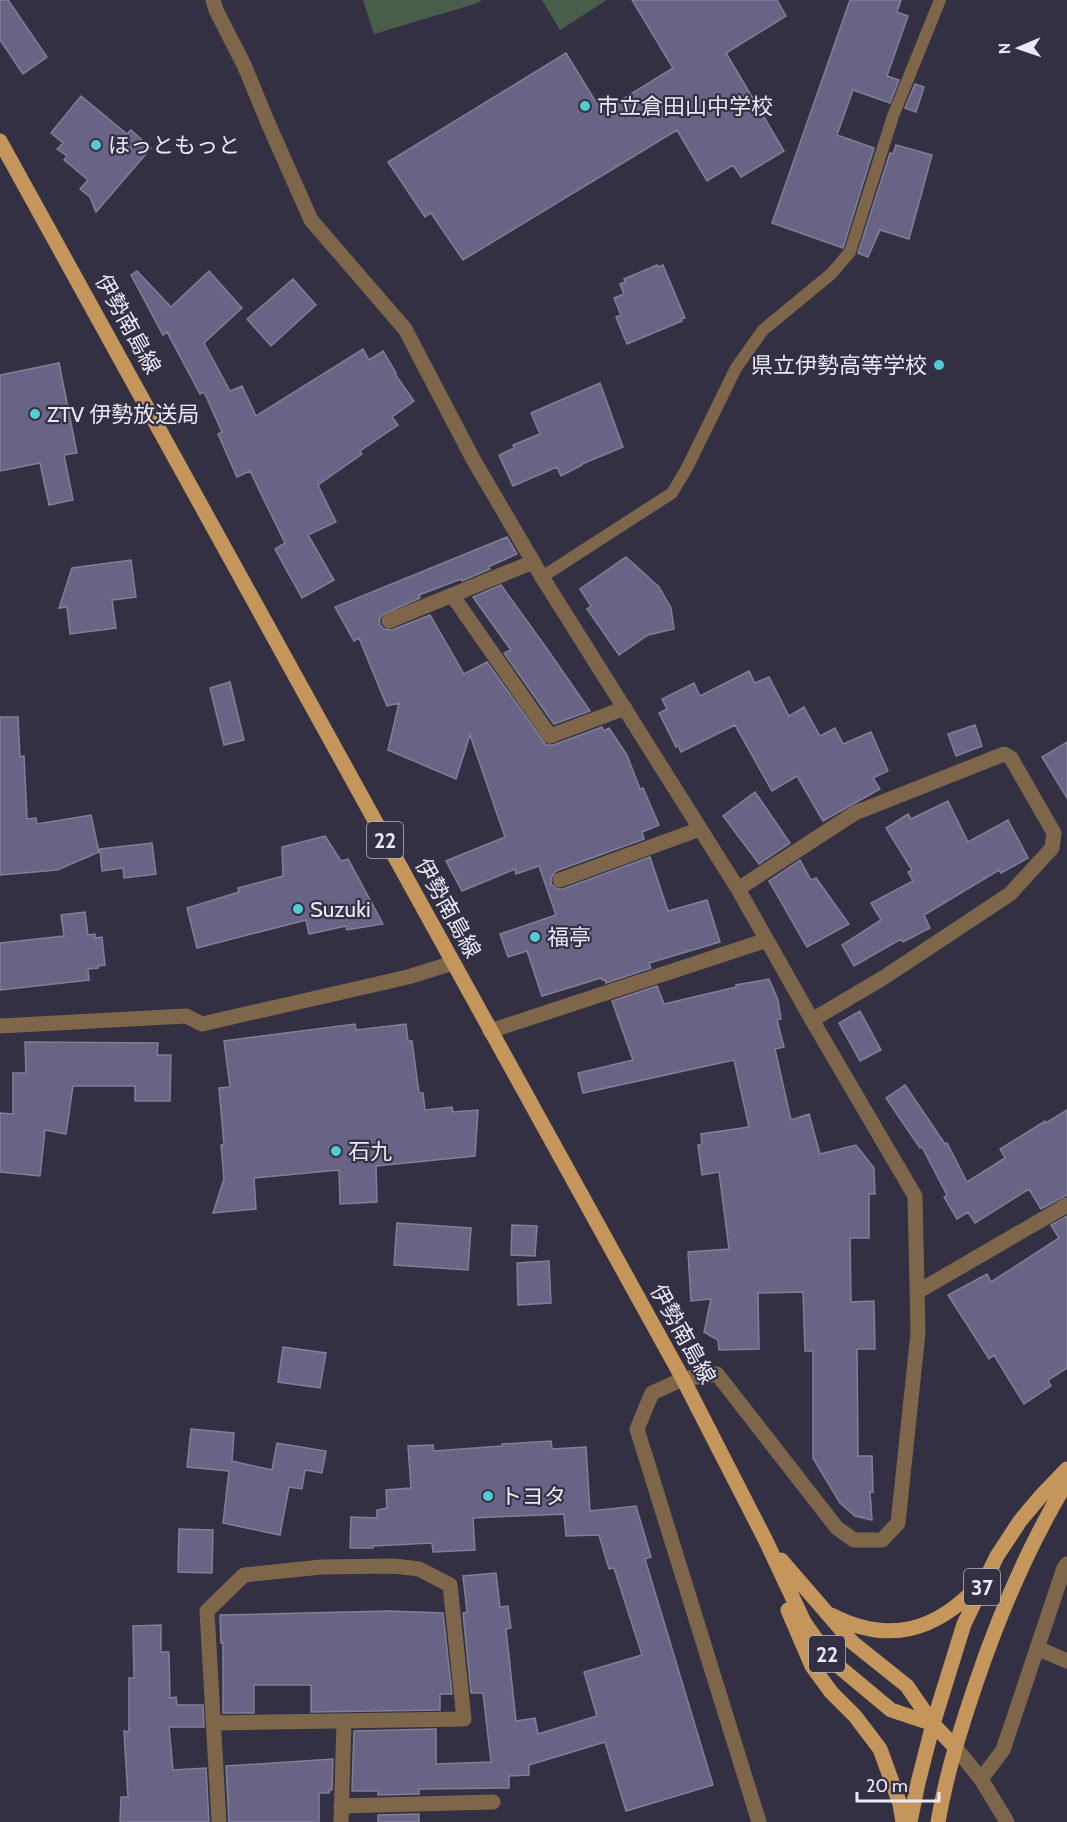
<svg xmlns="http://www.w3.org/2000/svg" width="1067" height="1822" font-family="Cabin,'Noto Sans JP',sans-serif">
<rect width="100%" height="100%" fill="#343044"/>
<!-- green -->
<path fill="#485e4a" d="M363,0H482L478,3L374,34Z
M542,0H607L560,30Z"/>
<!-- building -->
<path fill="#696485" stroke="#817f95" stroke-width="1.5" d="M0,0H8L47,57L23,74L0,40Z
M632,0H777L786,16L726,53L784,151L741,177L733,165L707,181L677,130L463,260L431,213L425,217L388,162L566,53L602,112L673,68Z
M850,0H901L897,12L908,16L887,76L899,80L890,103L853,90L837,135L874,148L843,248L772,223Z
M915,84L924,87L916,112L905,108Z
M81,96L127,134L131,130L151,148L96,212L90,197L80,189L88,180L64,160L67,156L57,149L63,143L51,133Z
M896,145L932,155L909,239L880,230L868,257L858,253L890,153L893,154Z
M657,265L658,267L663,265L685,318L681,319L682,321L627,344L616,317L621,315L614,298L624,294L620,284L625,282L624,279Z
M137,271L171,307L209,271L242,308L204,343L230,391L242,386L256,416L363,349L369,360L383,351L396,373L395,374L414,401L392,417L398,425L360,451L362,454L318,485L336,522L308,535L334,580L302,598L275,549L285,543L250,471L237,477L218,434L222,432L204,392L200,394L167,332L163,335L131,275Z
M293,279L316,305L271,346L247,319Z
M59,363L77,453L64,455L73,500L49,505L40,463L0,471V375Z
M600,383L623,447L582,464V465L561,476L557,467L513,486L499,455L514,448L513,445L540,434L531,413Z
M507,537L517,554L488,567L490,569L462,581L461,579L419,595L420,598L382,615L379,620L380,625L384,629L392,630L430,615L464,674L487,662L546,745H553L602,727L604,731L609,728L627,755L640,789L643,788L659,825L642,832L644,839L556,871L551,878V884L558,889H563L650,857L668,911L707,900L720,942L649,963L651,968L606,983L605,980H602L601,978L542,996L527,951L508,957L500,934L556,915L539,866L516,874L515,869L462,891L446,861L505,837L470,735L456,779L388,750L399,703L387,706L359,638L354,641L335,607Z
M626,557L659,587L671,608L674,629L648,635L619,655L587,609L591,606L580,589Z
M131,560L136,597L112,600L116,628L70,634L67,607L59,608L72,568Z
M501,585L545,646L590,711L554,724L504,653L511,650L473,597Z
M749,671L755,683L769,677L789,716L804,707L820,736L835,728L843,744L871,732L888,771L873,778L880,789L823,821L797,776L772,791L735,725L681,752L678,745L676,747L659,713L667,709L662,699L694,683L700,696Z
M230,682L244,740L224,745L210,688Z
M0,717H18L20,757L24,756L27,819L36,818L37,824L91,815L99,852L57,870L0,875Z
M975,725L982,746L956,756L948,734Z
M1067,742V798L1042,757Z
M755,792L790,843L759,864L723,816Z
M948,801L968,842L1008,820L1028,858L1001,873L999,870L924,915L930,928L903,942L901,939L854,966L842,945L881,920L871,903L913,881L908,872L912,870L886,828L908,814L911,819Z
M325,836L341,861L348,859L383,924L347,930L346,926L309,934L306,920L197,948L187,908L239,892L238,888L283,876L282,847Z
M152,843L156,874L124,878L123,868L102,871L100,849Z
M800,860L811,880L816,878L849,924L807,947L769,881Z
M85,912L88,935L95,934V938L102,937L105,965L98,966V968L88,969L89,980L0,990V943L64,936L61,915Z
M769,979L778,1000L781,1019L777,1020L784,1047L775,1049L791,1120L809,1114L820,1154L856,1145L874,1168L875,1194H869V1238H850L851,1302L874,1301L875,1349H857L858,1456H872L873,1492H870L872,1520L855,1516L840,1503L813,1458V1351H805L803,1292L758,1293L759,1349L719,1350L718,1340L704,1332L711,1299L691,1301L688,1252L729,1249L719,1172L702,1175L698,1145L702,1144L701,1134L749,1127L734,1060L583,1093L578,1073L633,1060L612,1001L657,986L664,1004L736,987V985Z
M860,1011L881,1050L860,1061L839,1023Z
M355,1024L356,1030L406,1024L408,1041H412L419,1093H423L425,1110L452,1107L453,1112L478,1110L475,1156L376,1166L377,1202L340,1204L339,1170L254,1178L256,1209L213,1213L224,1179L221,1145H224L219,1088L230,1087L224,1041Z
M25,1042L158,1043L157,1055H171L170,1101H135V1086H73L66,1134L45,1130L40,1176L0,1172V1113L13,1114V1073H26Z
M905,1085L945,1144L947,1143L967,1182L1005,1158L1000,1149L1045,1121L1046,1123L1067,1110V1195L1041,1209L1029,1189L975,1223L968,1212L957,1219L944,1197L947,1195L922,1147L920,1148L886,1098Z
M1067,1216V1368L1048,1380L1051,1386L1024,1404L994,1355L989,1359L948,1295L987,1274L991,1282L1059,1238L1051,1225Z
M397,1223L471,1228L468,1270L394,1265Z
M512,1225L537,1226L535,1256L511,1255Z
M549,1261L551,1303L518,1305L517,1263Z
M283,1347L326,1353L320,1388L278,1382Z
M191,1429L234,1433L232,1461L272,1470L277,1443L326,1451L322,1473L305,1470L302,1489L289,1487L280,1535L223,1523L229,1471L187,1467Z
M551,1441L552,1449L586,1447L590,1511L636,1506L651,1557L645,1559L713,1785L626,1811L605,1742L529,1765V1775L509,1776V1788L419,1789V1794L378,1795V1791H352L354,1731L436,1729V1764L491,1762L483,1693H471L463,1613L467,1612L463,1576L496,1573L500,1607L508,1606L511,1628L506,1629L516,1721L535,1718L538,1734L597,1716L584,1672L642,1655L614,1568L609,1569L599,1535L566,1536L564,1514L473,1518L475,1550L433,1552L432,1543L373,1546V1548H350L351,1517L377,1518V1510L387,1508L386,1490L411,1488L408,1446L433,1445L434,1451L502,1446V1444Z
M179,1529L213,1530L212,1573L178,1572Z
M389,1611L443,1613L452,1694H440V1710L311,1712V1685H254V1713H223V1643H221L220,1615Z
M161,1625V1652H169L170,1698L176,1697L177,1705H203L204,1727H169L173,1770L206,1768L209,1822H120L121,1797H128L124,1731L129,1732V1678H134L133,1626Z
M333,1759L332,1790H329V1793H319V1822H229L226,1766Z
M419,1814V1822H378V1815Z"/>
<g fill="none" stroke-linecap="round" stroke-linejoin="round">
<!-- service -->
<path stroke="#7d664a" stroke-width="12" d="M542,577L672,493L687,468L736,368L763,330L831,274L850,252L893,116L940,0"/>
<!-- minor -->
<path stroke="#7d664a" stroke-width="15" d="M213,0L216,10L244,65L268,123L311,220L405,329L473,459L542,577L738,889L812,1020L915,1196L918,1333L898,1523L882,1540H854L837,1528L717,1374L683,1379L652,1393L637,1429L759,1822
M452,595L550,736L625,708
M389,621L533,562
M560,880L700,829
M738,889L855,813L1004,754L1011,758L1054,833L1052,848L1010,894L883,978L812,1020
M0,1026L186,1016L202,1024L408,977L453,963
M490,1031L767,940
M919,1291L1067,1205
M1037,1648L1067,1661
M213,1723L464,1719L450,1585L419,1569L394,1566L321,1567L244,1575L207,1611L219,1822
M954,1746L981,1779L1007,1822
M981,1779L1003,1750L1064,1568L1067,1564
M341,1806L493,1802
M341,1822L344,1722"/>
<!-- primary -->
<path stroke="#c5965b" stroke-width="15" d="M0,141L683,1379L766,1541L804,1622L831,1660L891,1710L933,1724
M781,1560L852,1642L907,1686L933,1724L954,1746
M788,1610L812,1666L831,1692L855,1716L880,1749L900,1804L903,1822
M831,1615C889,1645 936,1631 979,1585
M910,1822L918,1783L933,1724L964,1624L997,1556L1020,1521L1041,1496L1067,1469
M938,1822C946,1775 960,1731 975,1686C999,1615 1028,1546 1067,1482"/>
</g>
<!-- markers -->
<g fill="#51ccd2" stroke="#343044" stroke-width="2">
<circle cx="585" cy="106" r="6"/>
<circle cx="96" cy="145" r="6"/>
<circle cx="939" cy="365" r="6"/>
<circle cx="35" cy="414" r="6"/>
<circle cx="298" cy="909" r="6"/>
<circle cx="535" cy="937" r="6"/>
<circle cx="336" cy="1151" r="6"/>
<circle cx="488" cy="1496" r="6"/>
</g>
<g text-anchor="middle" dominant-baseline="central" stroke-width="4.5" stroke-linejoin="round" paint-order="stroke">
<!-- shield labels -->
<g fill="#343044" stroke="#b3b2c0" stroke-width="1.5">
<rect x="367" y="822" width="36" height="36" rx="4.5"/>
<rect x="964" y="1569" width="36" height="36" rx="4.5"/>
<rect x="809" y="1636" width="36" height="36" rx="4.5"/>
</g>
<g font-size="21" font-weight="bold" fill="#eae9f5">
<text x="385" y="840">22</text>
<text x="982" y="1587">37</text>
<text x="827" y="1654">22</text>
</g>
<!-- poi labels -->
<g font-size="22" fill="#eae9f5" stroke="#343044" text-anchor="start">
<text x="597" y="106">市立倉田山中学校</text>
<text x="108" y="145">ほっともっと</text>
<text x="927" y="365" text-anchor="end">県立伊勢高等学校</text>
<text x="47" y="414">ZTV 伊勢放送局</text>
<text x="310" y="909">Suzuki</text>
<text x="547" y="937">福亭</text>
<text x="348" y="1151">石九</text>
<text x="500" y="1496">トヨタ</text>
</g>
<!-- street labels -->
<g font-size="22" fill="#eae9f5" stroke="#343044">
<text transform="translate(128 324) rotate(61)">伊勢南島線</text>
<text transform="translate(448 908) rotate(61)">伊勢南島線</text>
<text transform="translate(683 1334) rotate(61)">伊勢南島線</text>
</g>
</g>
<!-- north arrow -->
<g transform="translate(1019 48) rotate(268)" stroke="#343044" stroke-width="4.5" paint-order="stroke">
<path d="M0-4.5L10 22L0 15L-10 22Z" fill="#eae9f5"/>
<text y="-9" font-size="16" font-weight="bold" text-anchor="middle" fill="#eae9f5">N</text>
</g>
<!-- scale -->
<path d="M857 1792v9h82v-9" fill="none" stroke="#eae9f5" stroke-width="3"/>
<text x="866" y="1792" font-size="18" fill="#eae9f5" stroke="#343044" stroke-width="4.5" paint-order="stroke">20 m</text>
</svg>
